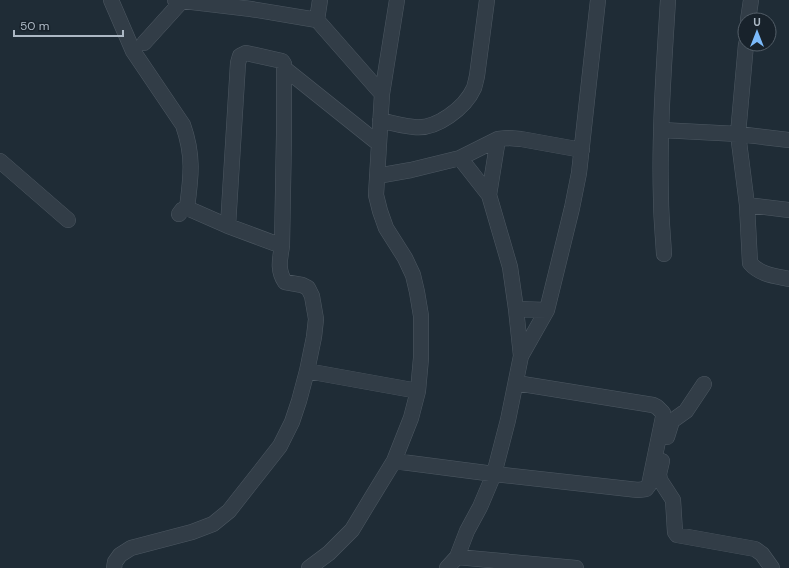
<svg xmlns="http://www.w3.org/2000/svg" width="789" height="568" font-family="'DM Sans',sans-serif">
<rect width="100%" height="100%" fill="#1f2c36"/>
<g fill="none" stroke-linecap="round" stroke-linejoin="round">
<defs>
<path id="minor" d="M111,0L133,51L183,125C194,156 191,177 187,208
M175,0L251,9L317,20L320,0
M317,20L382,94
M748,20L751,0
M144,43L182,1
M746,44L738,134L747,205L750,263C760,275 775,276 789,279
M284,68L379,144
M380,120C391,123 403,126 414,127C436,130 465,108 474,88C475,85 476,80 477,76L487,0
M661,130L738,134L789,140
M460,158L489,195L510,267L516,309L521,356
M0,161L68,220
M377,176L411,170L460,158L498,139L508,138L521,139L582,150
M489,195L498,139
M747,205L789,210
M179,214L182,210L187,208L228,226L282,246C280,259 277,270 285,282L302,285L308,288L312,296L316,319L314,337L307,371L418,391
M228,226L238,63L240,56L246,53L282,61L284,64V134L282,246
M664,254C663,236 661,217 661,199C659,133 664,66 668,0
M516,309L547,310
M667,437L672,421L686,411L704,384
M394,461L494,474L638,490L646,489L649,485L663,417V413L657,407L653,405L516,383
M662,461L659,474L660,480L673,500L675,532L677,535L755,549L762,554L772,568
M457,557L576,568
M114,568L115,562L120,555L131,548L192,532L213,524L229,511L280,446L292,422L299,401L307,371
M309,568L329,553L352,530L372,497L394,461L411,418L418,391L421,358V316L417,292L413,275L405,258L386,228L380,211L376,195L382,94L397,0
M447,568L457,557L467,531L480,507L494,474L508,420L521,356L547,310L572,208L579,173L598,0"/>
</defs>
<!-- minor casing -->
<use href="#minor" stroke="#4d5862" stroke-width="16"/>
<!-- minor -->
<use href="#minor" stroke="#323d47" stroke-width="15"/>
</g>
<!-- north arrow -->
<g transform="translate(757 32)"><circle r="19" fill="#18222b" stroke="#535e68"/>
<path d="M0-3L7 15L0 10L-7 15Z" fill="#7bbafa"/>
<text y="-6" font-size="11" font-weight="bold" text-anchor="middle" fill="#acb8c4">U</text>
</g>
<!-- scale -->
<path d="M14 30v6h109v-6" fill="none" stroke="#acb8c4" stroke-width="2"/>
<text x="20" y="30" font-size="12" fill="#acb8c4" stroke="#18222b" stroke-width="3" paint-order="stroke">50 m</text>
</svg>
